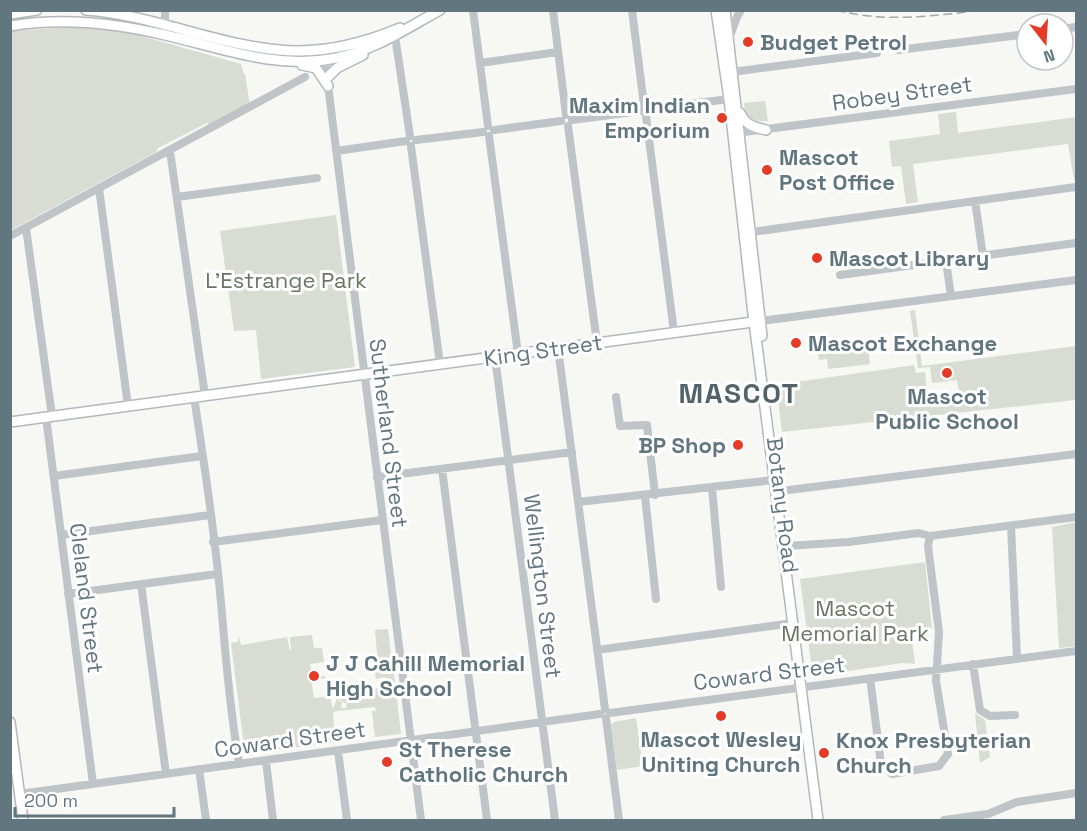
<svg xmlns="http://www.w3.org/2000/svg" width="1087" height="831" font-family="'Space Grotesk',sans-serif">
<rect width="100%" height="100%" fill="#f7f7f4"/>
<!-- green -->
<path fill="#d8dcd3" d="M73,27L124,31L241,64L244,74H245L250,106L210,127L207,123L158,148L156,152L11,230L10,31Z
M765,101L768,121C752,122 745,119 744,103Z
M956,112L958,133L1076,117V179L1074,180L1068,144L913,164L918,202L906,204L901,166L892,167L889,141L940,134L938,114Z
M336,215L355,367L261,379L256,330L234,331L220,231Z
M915,310L922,366L1076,346V400L782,432L776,385L914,365L916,373L925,372L928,400L960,396L957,380L932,383L930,367L918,368L910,311Z
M867,339L870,364L828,369L827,359L819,360L817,347Z
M1076,522V646L1059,648L1052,527Z
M925,562L932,629L911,632L915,664L902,663L835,673L829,676H813L800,579Z
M388,629L392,662L378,664L375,630Z
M312,635L314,648H322L324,662L310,664L312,677L325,676L326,678L311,680L314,698L330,696L333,709L337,698L342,703L341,708H346L347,703L342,702L338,697V694L386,687L385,677L376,679L374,669L393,666L401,734L375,737L372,711H376L375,707L338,711L333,712L335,742L245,754L231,643L238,642L239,636L241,645L287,637L290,651L291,650L290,637Z
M975,713L985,720L990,757L980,763Z
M636,718L643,766L617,770L611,725L614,722Z"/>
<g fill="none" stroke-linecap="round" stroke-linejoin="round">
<defs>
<path id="major" d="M86,10C152,15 213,44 279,50C320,54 362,44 400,28
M716,10L729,99L753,314L818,820
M725,10L762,336
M10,14L37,10
M10,26C63,17 114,23 165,35C222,48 276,70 336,58C375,50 405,29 440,10
M302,65L316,68L328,86
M327,78L337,68L363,55
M740,113C745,125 754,127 766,130
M10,422L760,321
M10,722L23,820"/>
</defs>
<!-- major casing -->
<use href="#major" stroke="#b2b8bb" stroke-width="12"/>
<!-- minor -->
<path stroke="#bec4c7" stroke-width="8" d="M473,10L488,126
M553,10L566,115
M632,10L644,105
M1063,29L1076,27
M165,30V10
M395,36L410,136
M729,39L737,17L741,10
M898,50L1027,34
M324,54L421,820
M480,63L558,52
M732,72L877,53
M650,109L729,99
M646,116L674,332
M572,120L640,111
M568,126L597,343
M494,130L561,121
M736,133L1076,89
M489,136L518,354
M416,140L483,132
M411,146L440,364
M170,151L205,396
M336,151L406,141
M99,188L128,406
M177,197L317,178
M975,201L983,256
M26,228L52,416
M752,232L1076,187
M10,236L305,77
M946,261L951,296
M840,275L1076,243
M761,321L1076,280
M558,348L605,709
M495,357L555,820
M194,397C205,469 216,542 222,614C226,664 231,714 239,764
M616,397L620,426L647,425L655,495
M46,417L93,784
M442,469L487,820
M54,476L202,456
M377,477L572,452
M712,488L721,587
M781,491L1076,454
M645,496L656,599
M578,502L774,480
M1011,526L1017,658
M61,535L210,515
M213,542L382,520
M787,546L848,542L919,533L930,536L1076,517
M141,584L166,774
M68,594L217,574
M597,650L793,623
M973,664L980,710L990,716L1015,715
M870,678L881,764L892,774L939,766L948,754L936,681L939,632L928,546L930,536
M610,713L1076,651
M606,718L619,820
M338,751L347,820
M266,761L273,820
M199,769L206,820
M20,794L600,714
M944,820L988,814L1017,802L1076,793"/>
<!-- major -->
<use href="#major" stroke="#fff" stroke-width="9"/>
<!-- rail -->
<path stroke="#9fa8ac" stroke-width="1.5" stroke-dasharray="9 4.5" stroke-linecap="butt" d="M836,10C884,23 933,16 983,10"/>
</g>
<!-- markers -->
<g fill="#e43b27" stroke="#fff" stroke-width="2">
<circle cx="748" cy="42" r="6"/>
<circle cx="722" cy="118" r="6"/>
<circle cx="767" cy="170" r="6"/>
<circle cx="817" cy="258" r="6"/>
<circle cx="796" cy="343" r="6"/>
<circle cx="947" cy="373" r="6"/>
<circle cx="738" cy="445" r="6"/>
<circle cx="314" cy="676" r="6"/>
<circle cx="721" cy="716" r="6"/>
<circle cx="824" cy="753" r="6"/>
<circle cx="387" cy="762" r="6"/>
</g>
<g text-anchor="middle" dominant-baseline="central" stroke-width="6" stroke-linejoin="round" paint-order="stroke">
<!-- poi labels -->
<g font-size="22" font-weight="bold" fill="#62767f" stroke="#fff" text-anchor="start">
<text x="760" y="42">Budget Petrol</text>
<text x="710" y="105" text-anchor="end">Maxim Indian<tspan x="710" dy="25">Emporium</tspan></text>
<text x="779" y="157">Mascot<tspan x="779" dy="25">Post Office</tspan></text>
<text x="829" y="258">Mascot Library</text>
<text x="808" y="343">Mascot Exchange</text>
<text x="947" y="396" text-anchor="middle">Mascot<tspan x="947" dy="25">Public School</tspan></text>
<text x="726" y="445" text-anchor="end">BP Shop</text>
<text x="326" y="663">J J Cahill Memorial<tspan x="326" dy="25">High School</tspan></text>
<text x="721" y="739" text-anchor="middle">Mascot Wesley<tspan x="721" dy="25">Uniting Church</tspan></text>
<text x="836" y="740">Knox Presbyterian<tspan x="836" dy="25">Church</tspan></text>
<text x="399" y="749">St Therese<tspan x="399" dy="25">Catholic Church</tspan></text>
</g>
<!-- street labels -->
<g font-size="22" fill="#62767f" stroke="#fff">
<text transform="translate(902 93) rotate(-8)">Robey Street</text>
<text transform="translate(543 350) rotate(-8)">King Street</text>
<text transform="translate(389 433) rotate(83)">Sutherland Street</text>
<text transform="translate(783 505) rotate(83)">Botany Road</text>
<text transform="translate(543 586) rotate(83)">Wellington Street</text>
<text transform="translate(87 598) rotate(83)">Cleland Street</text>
<text transform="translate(769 673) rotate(-7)">Coward Street</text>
<text transform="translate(290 739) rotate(-8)">Coward Street</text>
</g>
<!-- park labels -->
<g font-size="22" fill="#687761" stroke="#fff">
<text x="286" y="280">L'Estrange Park</text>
<text x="855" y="608">Mascot<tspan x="855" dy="25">Memorial Park</tspan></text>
</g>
<!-- district labels -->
<g font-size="28" font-weight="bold" letter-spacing="1.5" fill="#54636a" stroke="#fff">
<text x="739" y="393">MASCOT</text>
</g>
</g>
<!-- border -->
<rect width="1087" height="831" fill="none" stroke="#62767f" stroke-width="24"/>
<!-- north arrow -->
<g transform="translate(1045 42) rotate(163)"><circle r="28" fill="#ffffff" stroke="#c0c8cc" stroke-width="1.5"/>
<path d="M0-4.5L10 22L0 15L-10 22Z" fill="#e43b27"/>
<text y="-9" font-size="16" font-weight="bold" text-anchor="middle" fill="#62767f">N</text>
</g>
<!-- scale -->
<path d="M15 807v9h159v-9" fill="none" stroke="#62767f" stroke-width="3"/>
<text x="24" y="807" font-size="18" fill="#62767f" stroke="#ffffff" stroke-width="4.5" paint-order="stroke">200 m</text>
</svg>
